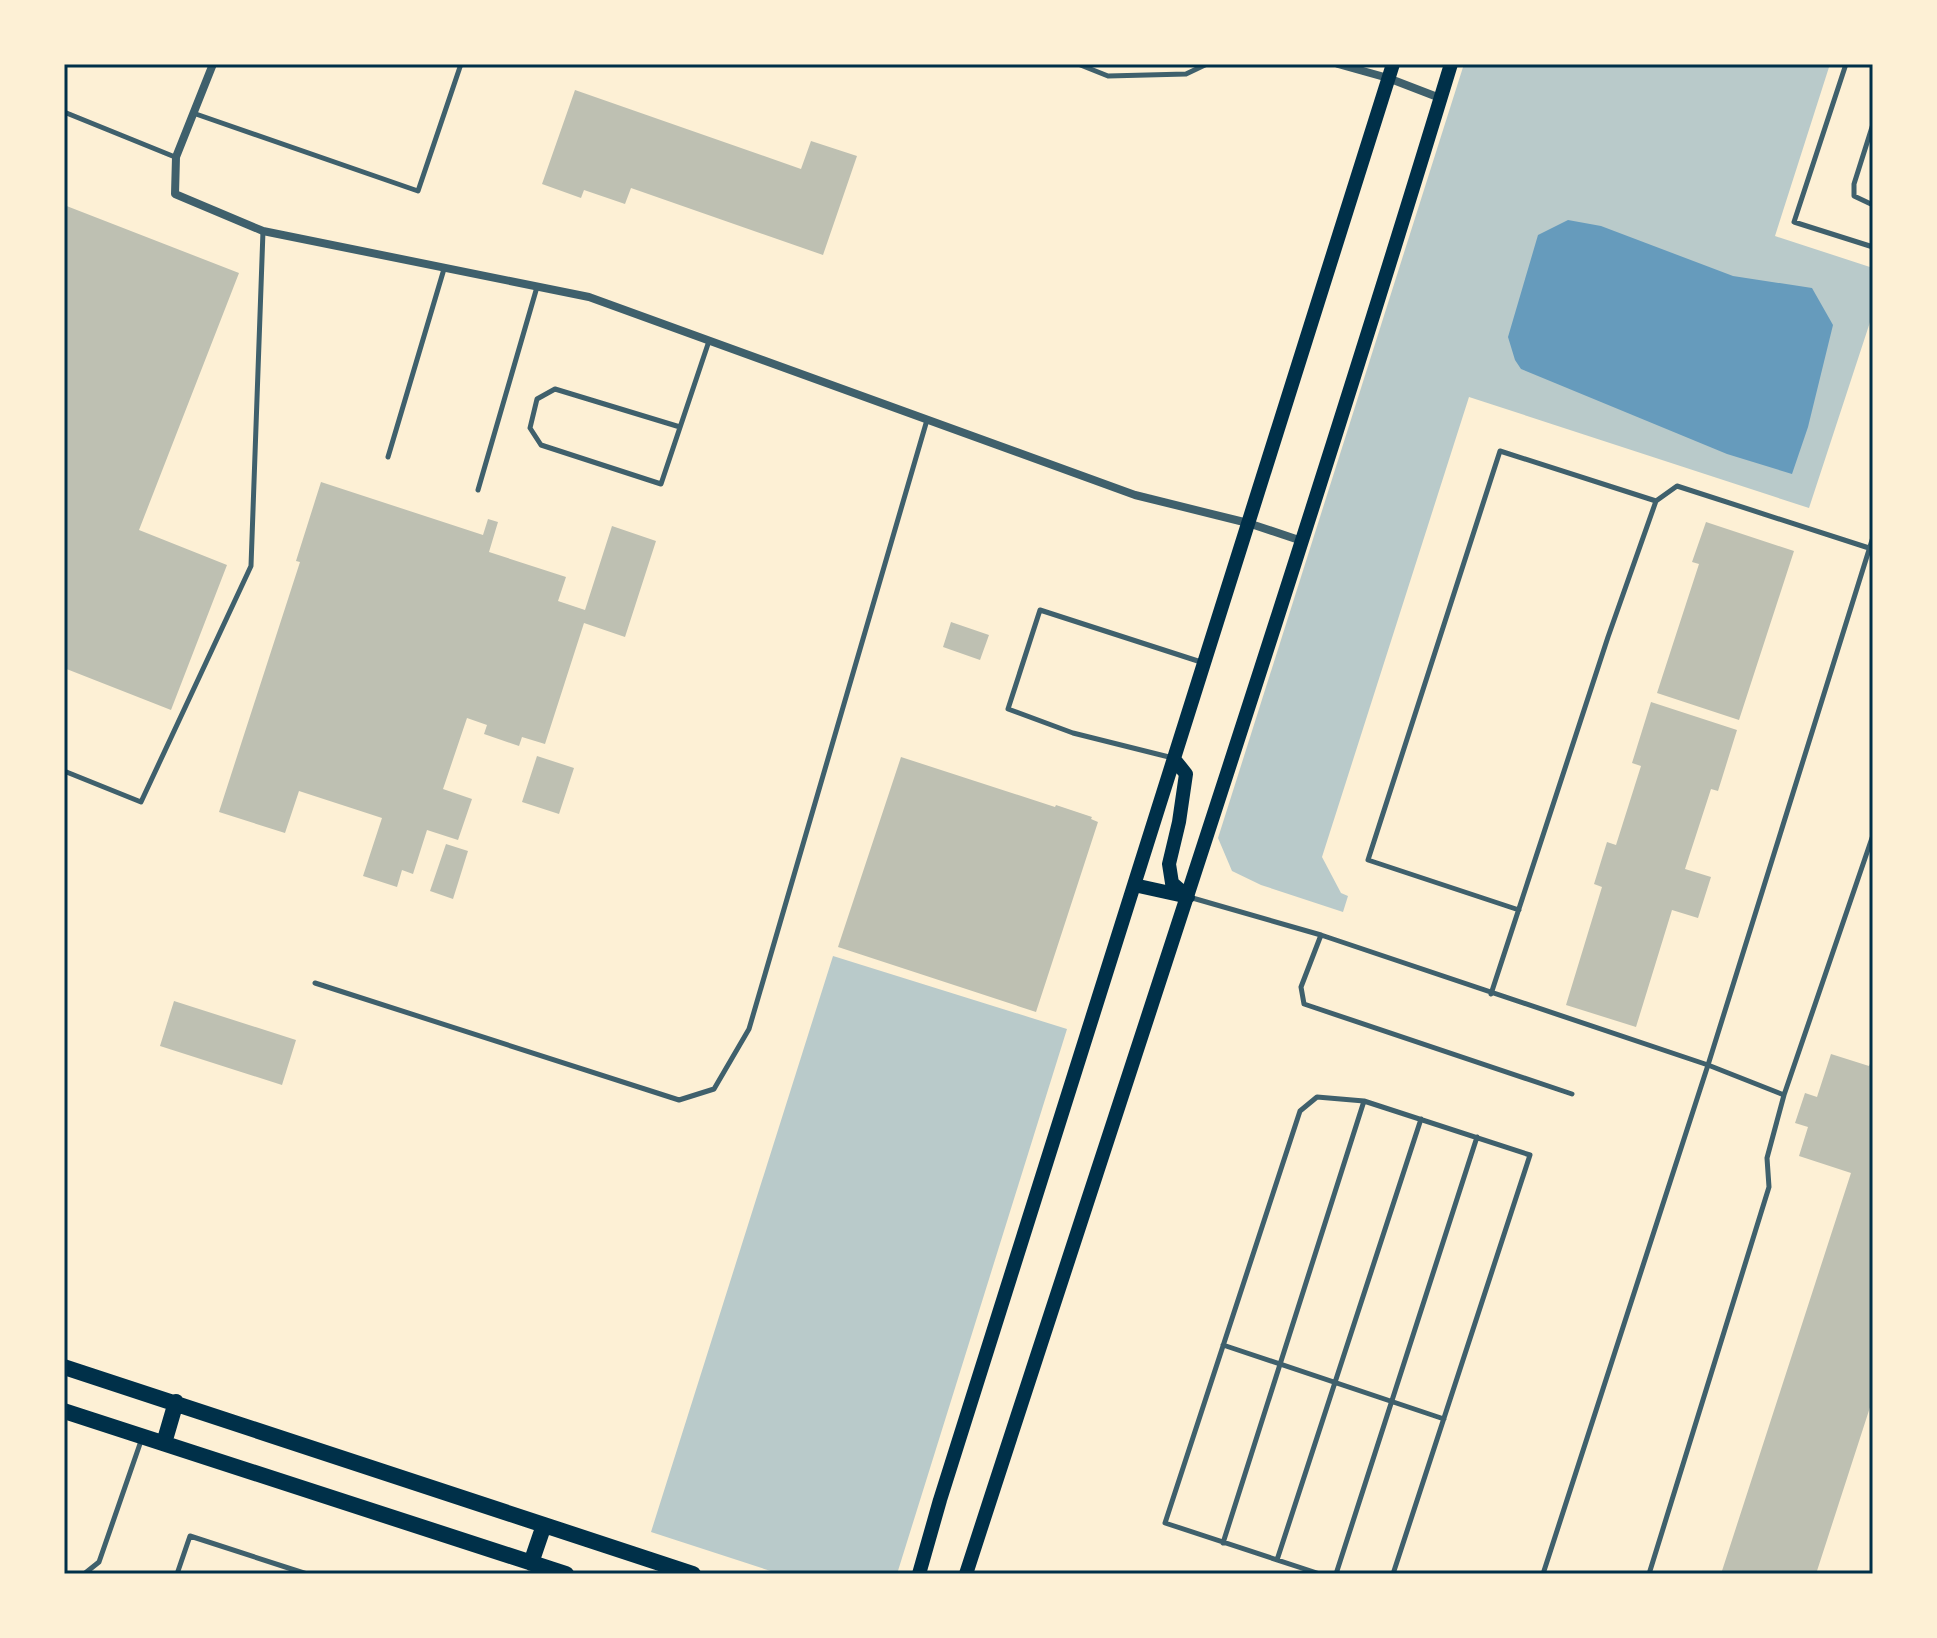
<svg xmlns="http://www.w3.org/2000/svg" width="1937" height="1638" font-family="Figtree,sans-serif">
<rect width="100%" height="100%" fill="#fdf0d5"/>
<!-- green -->
<path fill="#b9caca" d="M1464,64H1830L1775,236L1873,268V313L1809,508L1469,397L1322,857L1341,893L1348,896L1343,912L1261,885L1232,871L1218,838Z
M833,956L1067,1029L897,1574H780L651,1532Z"/>
<!-- water -->
<path fill="#669bbc" d="M1568,220L1601,226L1733,276L1812,288L1833,325L1808,427L1792,474L1727,454L1521,369L1515,360L1508,337L1538,235Z"/>
<!-- building -->
<path fill="#bec0b2" d="M575,90L801,169L811,141L857,156L823,255L631,188L625,204L584,190L581,198L542,184Z
M64,205L239,273L139,530L227,565L171,710L64,668Z
M321,482L483,535L488,519L498,522L489,552L566,577L558,601L585,610L612,526L656,541L625,637L584,623L545,744L522,737L519,746L484,734L487,725L467,718L443,789L472,799L458,840L427,830L413,874L402,870L397,887L363,876L382,818L299,791L285,833L219,812L300,562L296,561Z
M1706,522L1794,551L1739,720L1657,693L1699,564L1692,562Z
M951,622L989,635L980,660L943,647Z
M1651,702L1737,730L1718,791L1711,789L1685,869L1711,877L1698,918L1672,910L1636,1027L1566,1005L1602,887L1594,884L1607,842L1616,845L1641,766L1632,763Z
M537,756L574,768L559,814L522,802Z
M901,757L1055,807L1056,805L1092,817L1091,819L1098,822L1036,1012L838,947Z
M446,844L468,851L453,899L430,891Z
M174,1001L296,1040L282,1085L160,1046Z
M1831,1054L1869,1066L1873,1057V1398L1816,1574H1721L1851,1173L1799,1156L1808,1127L1795,1123L1805,1093L1817,1097Z"/>
<g fill="none" stroke-linecap="round" stroke-linejoin="round">
<!-- service -->
<path stroke="#3f606c" stroke-width="5" d="M1078,64L1108,76L1186,74L1207,64
M1846,64L1794,222L1873,247
M64,112L175,157
M193,113L418,191L461,64
M1873,124L1854,184V196L1873,205
M680,427L555,389L537,399L530,428L541,445L661,484L709,341
M388,457L444,269
M478,490L537,287
M1173,758L1073,733L1008,709L1040,610L1201,662
M64,771L141,802L251,566L263,231
M1189,897L1321,935L1301,987L1304,1004L1572,1094
M1519,910L1368,860L1500,451L1656,501
M1321,935L1708,1065L1784,1095L1767,1158L1769,1187L1649,1574
M315,983L679,1100L714,1089L749,1029L927,420
M1491,994L1608,637L1656,501L1677,486L1869,548
M1784,1095L1873,835
M1223,1345L1444,1419
M1223,1543L1364,1101
M1277,1560L1421,1119
M84,1574L99,1562L142,1438
M177,1574L190,1536L307,1574
M1320,1574L1165,1523L1300,1111L1317,1097L1364,1101L1530,1155L1393,1574
M1336,1574L1477,1137
M1543,1574L1708,1065L1873,537"/>
<!-- minor -->
<path stroke="#3f606c" stroke-width="8" d="M213,64L176,157L175,194L263,231L589,297L1135,495L1248,523L1302,541
M1338,64L1388,78L1440,98"/>
<!-- secondary -->
<path stroke="#003049" stroke-width="14" d="M1174,759L1186,774L1179,822L1169,864L1172,883L1188,897
M1134,885L1184,896
M919,1574L940,1500L1393,64
M966,1574C1129,1071 1297,570 1451,64"/>
<!-- primary -->
<path stroke="#003049" stroke-width="16" d="M64,1367L693,1574
M64,1411L566,1574
M164,1443L176,1402
M531,1563L544,1525"/>
</g>
<!-- border -->
<rect width="1937" height="1638" fill="none" stroke="#fdf0d5" stroke-width="132"/>
<rect x="66" y="66" width="1805" height="1506" fill="none" stroke="#003049" stroke-width="3"/>
</svg>
